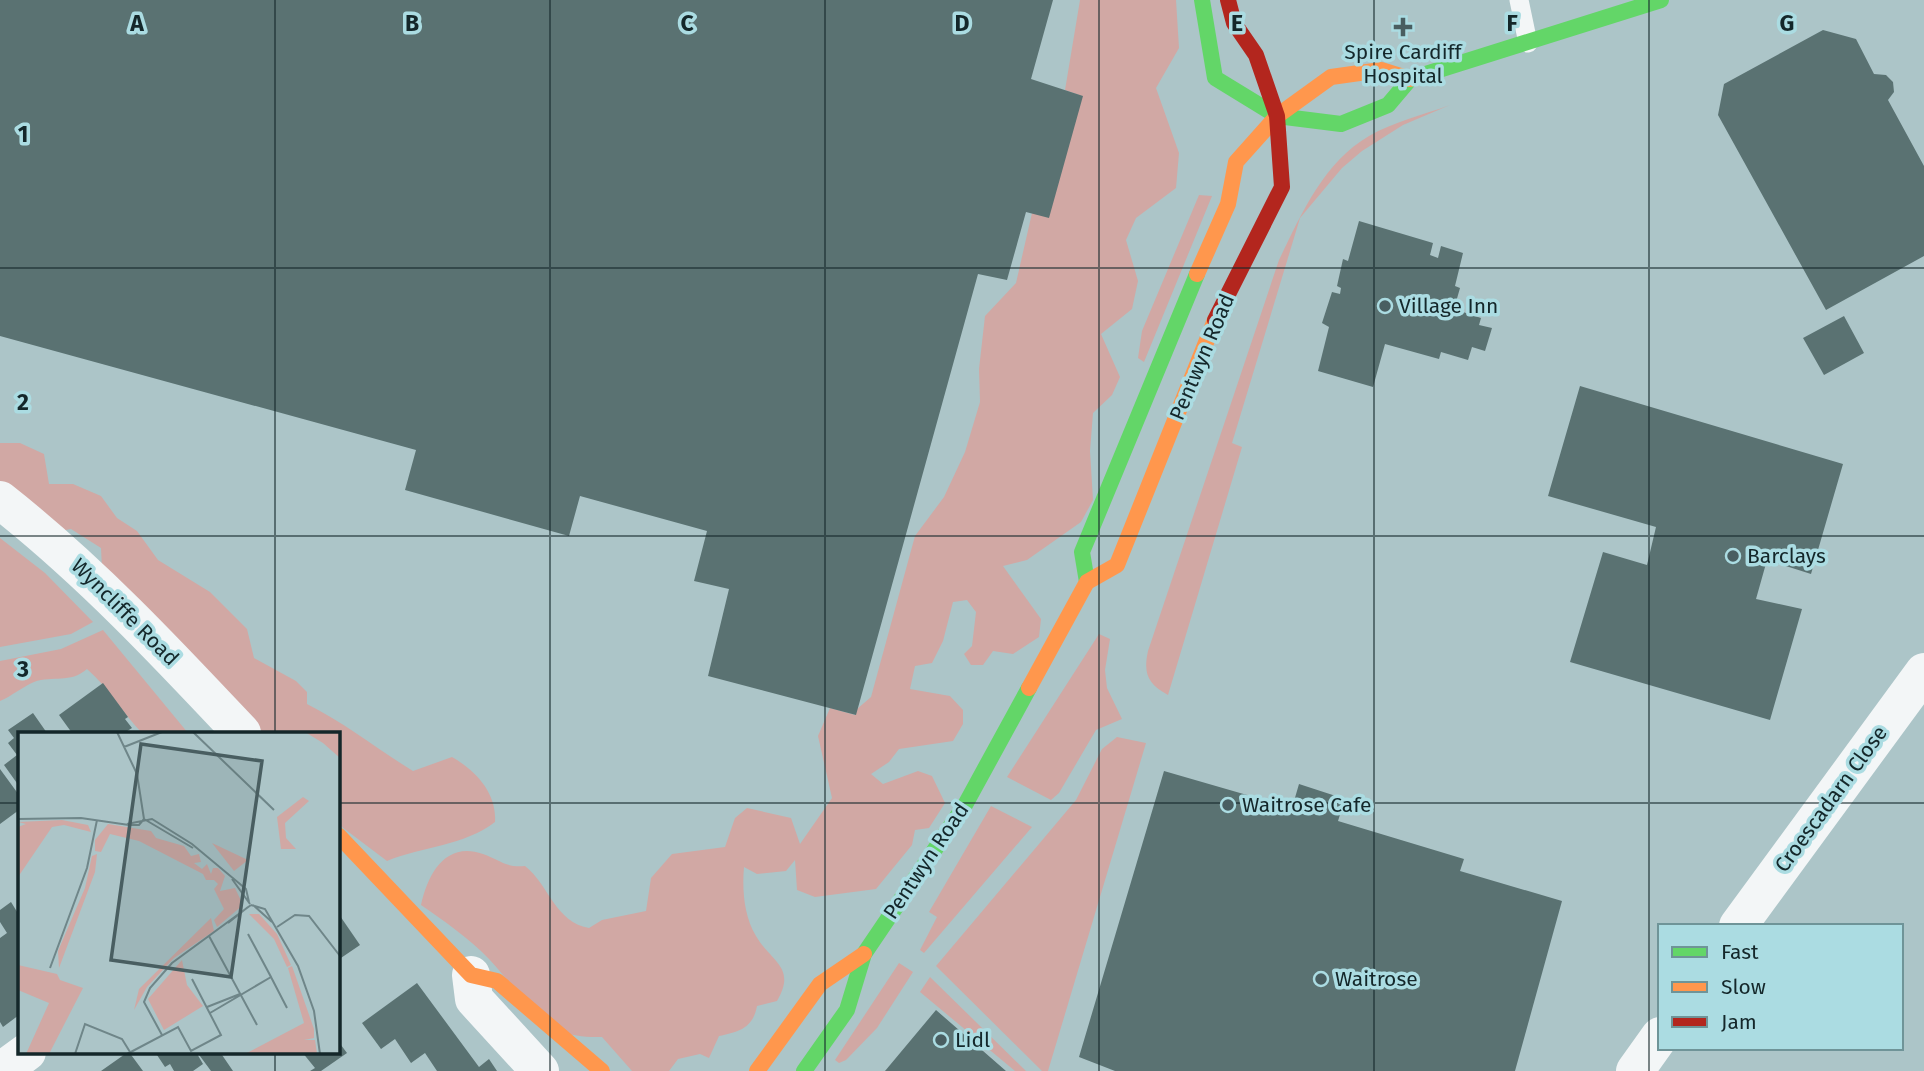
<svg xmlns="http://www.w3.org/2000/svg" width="1924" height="1071" font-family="'Fira Sans',sans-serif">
<rect width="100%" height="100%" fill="#acc5c8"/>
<!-- green -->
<path fill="#d1a8a4" d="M1080,0H1176L1179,48L1156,88L1179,153L1176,188L1136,218L1126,240L1138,281L1132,309L1101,334L1120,377L1112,395L1093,413L1090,451L1093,500L1081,522L1027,560L1003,566L1041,619L1039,637L1013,654L993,651L983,665H971L964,654L972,646L976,612L967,600L953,602L943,641L932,663L915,666L910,689L950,696L963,710V724L953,741L899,749L889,762L871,774L883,784L918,771L932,776L945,803L929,828L915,830L912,845L876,889L815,897L797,890L795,860L786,871L757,874L744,867C742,890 744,916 756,936C771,962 797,967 777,1001L757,1006C753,1028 739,1032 719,1036L709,1058L700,1054L678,1059L669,1071H632L602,1037C534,1039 530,1002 489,959C469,938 444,921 421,905C428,873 446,841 483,854C500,860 506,868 525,866C549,885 555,922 589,928L602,920L646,911L651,878L672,854L725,847L735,818L747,808L791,818L800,844L832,798L818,736L830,708L855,715L857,709L871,697L915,536L944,497L965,452L980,402L979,369L985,316L1016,283L1032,213L1082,96L1065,90Z
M1450,105L1403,125L1362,151L1342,168L1300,218L1232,443L1242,447L1168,695C1148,684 1143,674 1148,651L1279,260C1301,215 1323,163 1369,136C1393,122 1423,115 1450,105Z
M1199,195L1212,196L1144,362L1138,358L1142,331Z
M0,443H20L44,454L49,484H73L101,496L117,518L137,531L158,560L210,592L247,629L254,658L296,681L307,692V704C345,723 377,749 413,771L452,757C476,771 497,793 495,822C464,846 423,846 387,861L338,824V733L258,731L102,569L101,548L71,529L55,532L0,483Z
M0,538L45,573L93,622L71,634L0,647Z
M103,630L188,733H142C123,714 110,689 87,669C70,684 53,675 34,682C22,687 12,696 0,701V661L61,649Z
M1099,634L1110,639L1105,670L1107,688L1122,719L1096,730L1059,793L1051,800L1007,777Z
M1117,737L1146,743L1048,1071H1042L936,966L1076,800L1102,749Z
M991,806L1032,827L924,953L920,950L937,917L929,912Z
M899,963L913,972L877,1028L846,1060L839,1063L835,1060Z
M930,977L1026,1071H1015L920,992Z"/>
<!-- building -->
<path fill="#5a7272" d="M0,0H1053L1031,79L1083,96L1049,218L1026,212L1007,280L978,274L856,715L708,676L729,589L694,581L707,531L580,496L569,536L405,490L416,450L0,336Z
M1823,30L1856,39L1874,74L1886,75L1893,82L1894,92L1888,100L1924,166V256L1826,310L1718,115L1724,84Z
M1359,221L1433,243L1430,255L1438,258L1441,246L1463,253L1455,286L1460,288L1454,309L1481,318L1479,325L1492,328L1485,351L1472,347L1468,360L1441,352L1439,359L1385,344L1373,387L1318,371L1329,327L1322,323L1332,292L1340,294L1341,288L1337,286L1343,259L1348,261Z
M1844,316L1864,353L1824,375L1803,338Z
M1580,386L1843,464L1811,574L1767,560L1756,599L1802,609L1770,720L1570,662L1603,552L1647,565L1656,527L1548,496Z
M103,683L128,717L125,719L132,728L124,733H72L59,715Z
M33,713L47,733H19V786L4,765L17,755L8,743L14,738L8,730Z
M0,769L19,795V810L0,824Z
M1164,771L1292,808L1299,784L1345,799L1338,821L1464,859L1460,871L1562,901L1515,1071H1115L1079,1057Z
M11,902L19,915V1015L3,1027L0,1022V938L7,933L0,922V910Z
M338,913L360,945L338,960Z
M417,983L479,1067L489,1059L497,1071H437L425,1053L411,1063L395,1039L381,1049L362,1023Z
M936,1010L1006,1071H885Z
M338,1041L347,1053L321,1071H310L315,1068L302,1052H338Z
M129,1052L143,1071H101L128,1052Z
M155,1052H196L203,1064L193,1071H174L170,1064L165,1067Z
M197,1052H220L233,1071H211Z"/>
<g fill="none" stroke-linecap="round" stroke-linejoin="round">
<!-- lane -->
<path stroke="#f3f6f7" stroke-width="19" d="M1519,0L1528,43"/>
<!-- street -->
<path stroke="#f3f6f7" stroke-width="38" d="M0,500C89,570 165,651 242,733
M1738,926L1924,672
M471,975L474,999L540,1071
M1,1071L27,1052
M1635,1071L1660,1036"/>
<!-- fast -->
<path stroke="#63d668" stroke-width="16" d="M1202,0L1215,78L1277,116L1341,124L1388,105L1410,79L1661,0
M1087,582L1082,552L1197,274
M804,1071L847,1010L864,954L965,805L1029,688"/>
<!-- slow -->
<path stroke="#ff974d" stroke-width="16" d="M1197,274L1228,204L1236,162L1277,116L1331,77L1381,70L1410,79
M1029,688L1087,582L1117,565L1215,320
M338,835L471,975L497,981L602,1071
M757,1071L820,984L864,954"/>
<!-- jam -->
<path stroke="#b3261e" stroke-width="16" d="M1215,320L1282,187L1277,116L1256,55L1234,23L1228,0"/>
</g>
<!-- grid -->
<path fill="none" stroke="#14272a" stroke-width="2" stroke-opacity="0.55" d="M275,0V733M550,0V1071M825,0V1071M1099,0V1071M1374,0V1071M1649,0V1071M0,268H1924M0,536H1924M0,803H19M338,803H1924M275,1052V1071"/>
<!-- markers -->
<g fill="#495e61" stroke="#abdce2" stroke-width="2.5">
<path d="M1399.5 16.5h7v7h7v7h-7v7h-7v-7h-7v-7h7z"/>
<circle cx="1385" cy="306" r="7"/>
<circle cx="1733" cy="556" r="7"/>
<circle cx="1228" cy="805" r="7"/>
<circle cx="1321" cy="979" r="7"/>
<circle cx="941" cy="1040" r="7"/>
</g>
<g text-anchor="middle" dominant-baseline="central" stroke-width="7" stroke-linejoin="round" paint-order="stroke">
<!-- poi labels -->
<g font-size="21" fill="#14272a" stroke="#abdce2" text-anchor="start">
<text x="1403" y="52" text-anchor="middle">Spire Cardiff<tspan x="1403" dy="24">Hospital</tspan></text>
<text x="1399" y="306">Village Inn</text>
<text x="1747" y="556">Barclays</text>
<text x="1242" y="805">Waitrose Cafe</text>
<text x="1335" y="979">Waitrose</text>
<text x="955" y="1040">Lidl</text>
</g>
<!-- street labels -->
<g font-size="21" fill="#14272a" stroke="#abdce2">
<text transform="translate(1202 357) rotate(-67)">Pentwyn Road</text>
<text transform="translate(125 612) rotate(45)">Wyncliffe Road</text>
<text transform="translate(1831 799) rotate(-54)">Croescadarn Close</text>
<text transform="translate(926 861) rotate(-56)">Pentwyn Road</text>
</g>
</g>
<!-- overview -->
<g transform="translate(18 732)">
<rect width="322" height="322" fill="#acc5c8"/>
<path d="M287,0H322V26L305,11ZM285,65L291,69L267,91L268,106L278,117H263L259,85ZM44,88L70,93L73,100L46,93L34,95L0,145V95L8,92L0,90ZM90,92L133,99L138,106L166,114L173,124L181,122L183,130L176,131L184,137L189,132L193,142L195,136H200L207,144L202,159L217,156L225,173L199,195L196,188L206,177L196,157L200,152L196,148H188L185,142L121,109L92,102L83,120L77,119V108ZM194,111L230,128L216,139ZM79,122L77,140L41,236L40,219L67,156L74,124ZM231,182H241L259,202L273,233L269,235L256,207ZM193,186L196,199L156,226L129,255L116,278L121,257ZM164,228L169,253L185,274L146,298L130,267ZM0,233L39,242L42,248L65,256L31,322H8L31,271L0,258ZM274,234L296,297V306L286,308H297L299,322H227L286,291L270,236Z" fill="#d1a8a4"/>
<path fill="none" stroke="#6f8689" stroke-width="2" d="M99,0L119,42L126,87M175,0L256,78M106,15L144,0M0,87L63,86L111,93H121L126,87M126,87L175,116M109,92L134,87L174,112L228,157L231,170M214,147L232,172M233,173L247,177L280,234L296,279L302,322M235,173L254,190M210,191L230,175M259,195L277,183L291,184L322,224M191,204L239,293M32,236L69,136L79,88M253,245L269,276M189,275L222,262M192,281L253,245L230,202M144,303L126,270L132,256L154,231L233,173M57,322L67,292L104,307L112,320M109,322L160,295L173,319L203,303L174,247"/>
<path fill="#495e61" fill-opacity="0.15" stroke="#495e61" stroke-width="3.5" d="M123,12L244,29L213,245L93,228Z"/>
<rect width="322" height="322" fill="none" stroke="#14272a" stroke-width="3.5"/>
</g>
<g font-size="23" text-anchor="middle" font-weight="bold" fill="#14272a" stroke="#abdce2" stroke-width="7" stroke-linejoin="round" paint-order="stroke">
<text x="137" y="31">A</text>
<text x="412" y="31">B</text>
<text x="687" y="31">C</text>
<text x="962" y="31">D</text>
<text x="1237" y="31">E</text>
<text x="1512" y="31">F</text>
<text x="1787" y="31">G</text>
<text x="23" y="142">1</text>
<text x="23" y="410">2</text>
<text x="23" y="677">3</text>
</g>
<!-- legend -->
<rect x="1658" y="924" width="245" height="126" fill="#abdce2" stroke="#6f9498" stroke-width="2"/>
<rect x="1672" y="947" width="35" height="10" fill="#63d668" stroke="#6f9498" stroke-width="2"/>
<text x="1721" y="959" font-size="21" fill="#14272a">Fast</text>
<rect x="1672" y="982" width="35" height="10" fill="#ff974d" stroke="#6f9498" stroke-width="2"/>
<text x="1721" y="994" font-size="21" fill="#14272a">Slow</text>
<rect x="1672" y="1017" width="35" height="10" fill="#b3261e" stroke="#6f9498" stroke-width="2"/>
<text x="1721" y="1029" font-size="21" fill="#14272a">Jam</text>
</svg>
